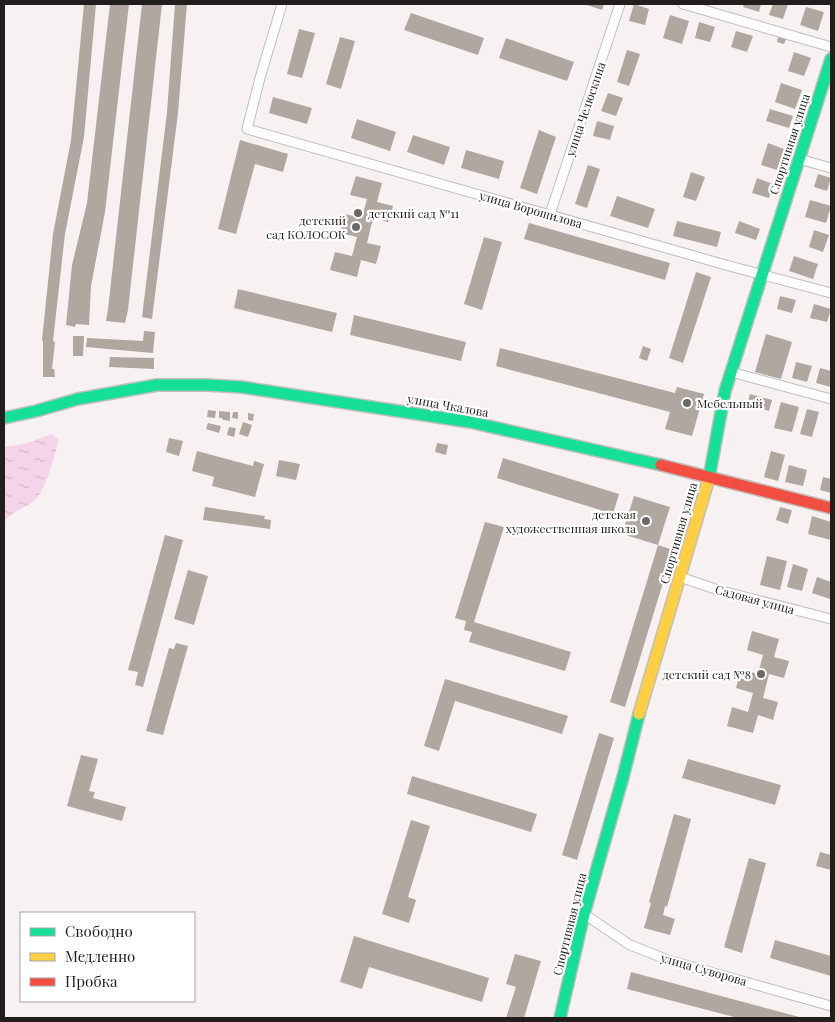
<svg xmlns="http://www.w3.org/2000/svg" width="835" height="1022" font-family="'Playfair Display',serif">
<defs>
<pattern id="water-ripples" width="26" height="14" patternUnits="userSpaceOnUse" patternTransform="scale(1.25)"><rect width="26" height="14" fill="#f5d4e9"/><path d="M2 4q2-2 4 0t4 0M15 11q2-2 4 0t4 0" fill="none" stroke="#d2b6c7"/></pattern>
</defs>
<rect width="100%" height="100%" fill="#f7f2f1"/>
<!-- water -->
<path fill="url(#water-ripples)" d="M52,434L59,440C54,456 46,492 33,502C21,510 14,510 4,522V447L24,444Z"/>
<!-- building -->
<path fill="#b1a7a1" d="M84,4H96L84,137L65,234L53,341L55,342L52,369H54L55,377H43V341L42,340L53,234L71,140Z
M110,4H129L105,212L91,286L89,325L76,324L75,327L66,325L72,265L87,203Z
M142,4H162L128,310L125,323L106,321L108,309Z
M175,4H187L178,113L152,319L142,317L167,112Z
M584,4H604L602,10Z
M634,4L649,9L645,25L629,21Z
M744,4H761L759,12L743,7Z
M773,4H788L783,19L769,15Z
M806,7L824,12L818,31L800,25Z
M411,13L484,38L478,55L404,30Z
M670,15L689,21L682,44L663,38Z
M699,22L715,27L710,42L695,38Z
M299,29L315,33L302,78L287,74Z
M736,31L753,36L747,52L731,47Z
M340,37L355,41L341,89L326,84Z
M778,37L786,39L784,44L777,42Z
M506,38L574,62L567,81L499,58Z
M627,50L640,54L629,86L617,82Z
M794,52L811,58L804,76L788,71Z
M781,83L802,90L795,109L775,102Z
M608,93L623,98L616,116L601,111Z
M273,97L312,108L307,124L269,113Z
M770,109L793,116L789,128L766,121Z
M357,119L396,132L390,151L351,138Z
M597,121L614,126L610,140L593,136Z
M539,130L556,137L537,194L520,188Z
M413,135L450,147L444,165L407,152Z
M240,140L288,154L283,172L255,164L236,234L218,229Z
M768,143L784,149L777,170L761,165Z
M466,150L504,161L499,179L461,168Z
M588,165L600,169L587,208L575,204Z
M691,172L705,177L696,201L683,197Z
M818,174L831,178L827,191L814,187Z
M356,176L382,183L377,202L393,206L388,222L373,218L367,243L381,246L376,264L361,260L357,277L330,270L335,252L352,256L357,237L340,233L345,214L362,218L367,199L350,195Z
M757,178L773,184L769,198L752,193Z
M617,196L655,209L648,228L610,216Z
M810,200L831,206L826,223L805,217Z
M677,221L721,232L717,247L673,236Z
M739,221L760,229L756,240L735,233Z
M529,223L670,263L665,280L524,239Z
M814,230L829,235L823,252L809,247Z
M484,237L502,242L482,310L464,304Z
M794,256L818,264L813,279L789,271Z
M696,272L711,277L683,363L669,358Z
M238,289L337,313L332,332L234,308Z
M780,296L796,300L792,313L777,309Z
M814,304L831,309L827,322L810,318Z
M354,315L466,342L461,361L350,335Z
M144,331L155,332L153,353L86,347L87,338L143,341Z
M766,334L792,342L781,379L755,372Z
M73,336H84L83,356H73Z
M643,346L651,349L647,361L639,358Z
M500,348L675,393L677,387L704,394L692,436L665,429L670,412L496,366Z
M110,357L154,358V369L109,367Z
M796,362L812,366L807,382L792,378Z
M820,368L831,371V387L816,383Z
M750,394L772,400L769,411L747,405Z
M781,402L799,407L792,432L774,428Z
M807,409L819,412L812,437L800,434Z
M208,410L216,411L215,418L207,417Z
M219,411L230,412V421L223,420L222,418H219Z
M233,412H238V419L232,418Z
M248,413L254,414L253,421L248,420Z
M243,422L252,425L248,437L239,434Z
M208,423L221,426L219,433L206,429Z
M229,427L236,428L234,437L227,435Z
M169,438L183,441L179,456L166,452Z
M437,443L448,445L446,455L435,452Z
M197,451L253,466L254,461L264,464L255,497L212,486L214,477L192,471Z
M771,451L785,455L778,481L764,477Z
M503,458L619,494L613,514L497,478Z
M279,460L300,464L296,480L276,476Z
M789,465L807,470L803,486L785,482Z
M823,477L831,479V493L820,490Z
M634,496L670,507L658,545L673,550L625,707L610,702L658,545L622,534Z
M205,507L265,516L264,519L271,520L270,529L203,520Z
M780,507L792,510L788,524L776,520Z
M812,516L831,522V540L808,534Z
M485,522L504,527L474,622L571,652L565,671L469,642L472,632L464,630L466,621L455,618Z
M165,535L183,540L143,687L135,685L138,672L128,670Z
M767,556L787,561L780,590L760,585Z
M793,564L808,569L802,591L787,587Z
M188,570L208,576L194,625L174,619Z
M817,577L831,582V595L830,599L812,593Z
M752,631L779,639L774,657L789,661L784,678L769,674L763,698L778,702L773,720L758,715L753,733L727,726L732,707L748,712L753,693L736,688L741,669L758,674L763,655L747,650Z
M176,643L188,646L163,735L146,731L169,648L174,649Z
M445,679L568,716L562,734L455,701L439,751L424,746Z
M599,733L614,738L577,860L562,855Z
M81,755L98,759L89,791L95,792L93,798L126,807L122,821L67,806Z
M688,759L781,785L775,805L682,778Z
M412,776L537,814L531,832L407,794Z
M674,814L691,819L667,907L665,906L663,915L675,919L670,935L644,928L651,903L649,902Z
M411,820L430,826L408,897L416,900L409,923L382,914Z
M820,852L831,855V870L816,866Z
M749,858L766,863L742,953L724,947Z
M354,936L489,978L482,1002L369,967L362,989L340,982Z
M775,940L831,956V976L770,958Z
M515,954L541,961L524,1018H506L516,987L506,984Z
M631,972L803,1018H738L627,989Z"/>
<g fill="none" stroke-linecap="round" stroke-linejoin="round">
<defs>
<path id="street" d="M282,4L260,78L247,129L684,253L722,264L831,293
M683,4L831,47
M799,159L831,168
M550,214L620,4
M731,372L831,399
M680,577L718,590L831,619
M584,914L630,945L671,961L831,1006"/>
<path id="fast" d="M4,418L36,411L78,399L157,385H207L241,387L470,422L661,465
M709,478L725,391L831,59
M560,1018L584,914L623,777L639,714"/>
<path id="slow" d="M639,714L709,478"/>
<path id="jam" d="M661,465L831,508"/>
</defs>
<!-- street casing -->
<use href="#street" stroke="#c2bebd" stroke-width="11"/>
<!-- fast casing -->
<use href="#fast" stroke="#c2bebd" stroke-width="14"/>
<!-- slow casing -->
<use href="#slow" stroke="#c2bebd" stroke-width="14"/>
<!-- jam casing -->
<use href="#jam" stroke="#c2bebd" stroke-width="14"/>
<!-- street -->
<use href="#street" stroke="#fefdfd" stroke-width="9"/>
<!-- fast -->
<use href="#fast" stroke="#16e098" stroke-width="11"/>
<!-- slow -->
<use href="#slow" stroke="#ffcf43" stroke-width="11"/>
<!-- jam -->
<use href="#jam" stroke="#f24e42" stroke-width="11"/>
</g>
<!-- markers -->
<g fill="#6c6867" stroke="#fff" stroke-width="2">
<circle cx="358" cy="213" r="5"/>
<circle cx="356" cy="227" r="5"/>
<circle cx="687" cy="403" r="5"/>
<circle cx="646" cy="521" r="5"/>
<circle cx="761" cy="674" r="5"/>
</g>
<g text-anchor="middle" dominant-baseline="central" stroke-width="4.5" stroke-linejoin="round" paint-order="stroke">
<!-- street labels -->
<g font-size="12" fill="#211e1d" stroke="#fff">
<text transform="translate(585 109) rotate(-71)">улица Челюскина</text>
<text transform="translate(789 144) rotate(-72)">Спортивная улица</text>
<text transform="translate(531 209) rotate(16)">улица Ворошилова</text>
<text transform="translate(448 405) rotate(10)">улица Чкалова</text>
<text transform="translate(678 533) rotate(-74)">Спортивная улица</text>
<text transform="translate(755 599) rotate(15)">Садовая улица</text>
<text transform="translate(569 924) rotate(-76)">Спортивная улица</text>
<text transform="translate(704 969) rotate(16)">улица Суворова</text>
</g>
<!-- poi labels -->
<g font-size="12" fill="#211e1d" stroke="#fff" text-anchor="end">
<text x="368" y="213" text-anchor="start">детский сад №11</text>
<text x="346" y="220">детский<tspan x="346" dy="14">сад КОЛОСОК</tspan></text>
<text x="697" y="403" text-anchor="start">Мебельный</text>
<text x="636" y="514">детская<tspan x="636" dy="14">художественная школа</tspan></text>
<text x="751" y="674">детский сад №8</text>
</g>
</g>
<!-- border -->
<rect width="835" height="1022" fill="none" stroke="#211e1d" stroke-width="10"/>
<!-- legend -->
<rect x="20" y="912" width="175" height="90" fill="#ffffff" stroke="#a6a5a5"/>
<rect x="30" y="928" width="25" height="8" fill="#16e098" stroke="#a6a5a5"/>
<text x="65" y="937" font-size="15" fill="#211e1d">Свободно</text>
<rect x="30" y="953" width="25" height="8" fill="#ffcf43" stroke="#a6a5a5"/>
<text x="65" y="962" font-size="15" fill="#211e1d">Медленно</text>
<rect x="30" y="978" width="25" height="8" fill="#f24e42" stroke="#a6a5a5"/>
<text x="65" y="987" font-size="15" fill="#211e1d">Пробка</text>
</svg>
